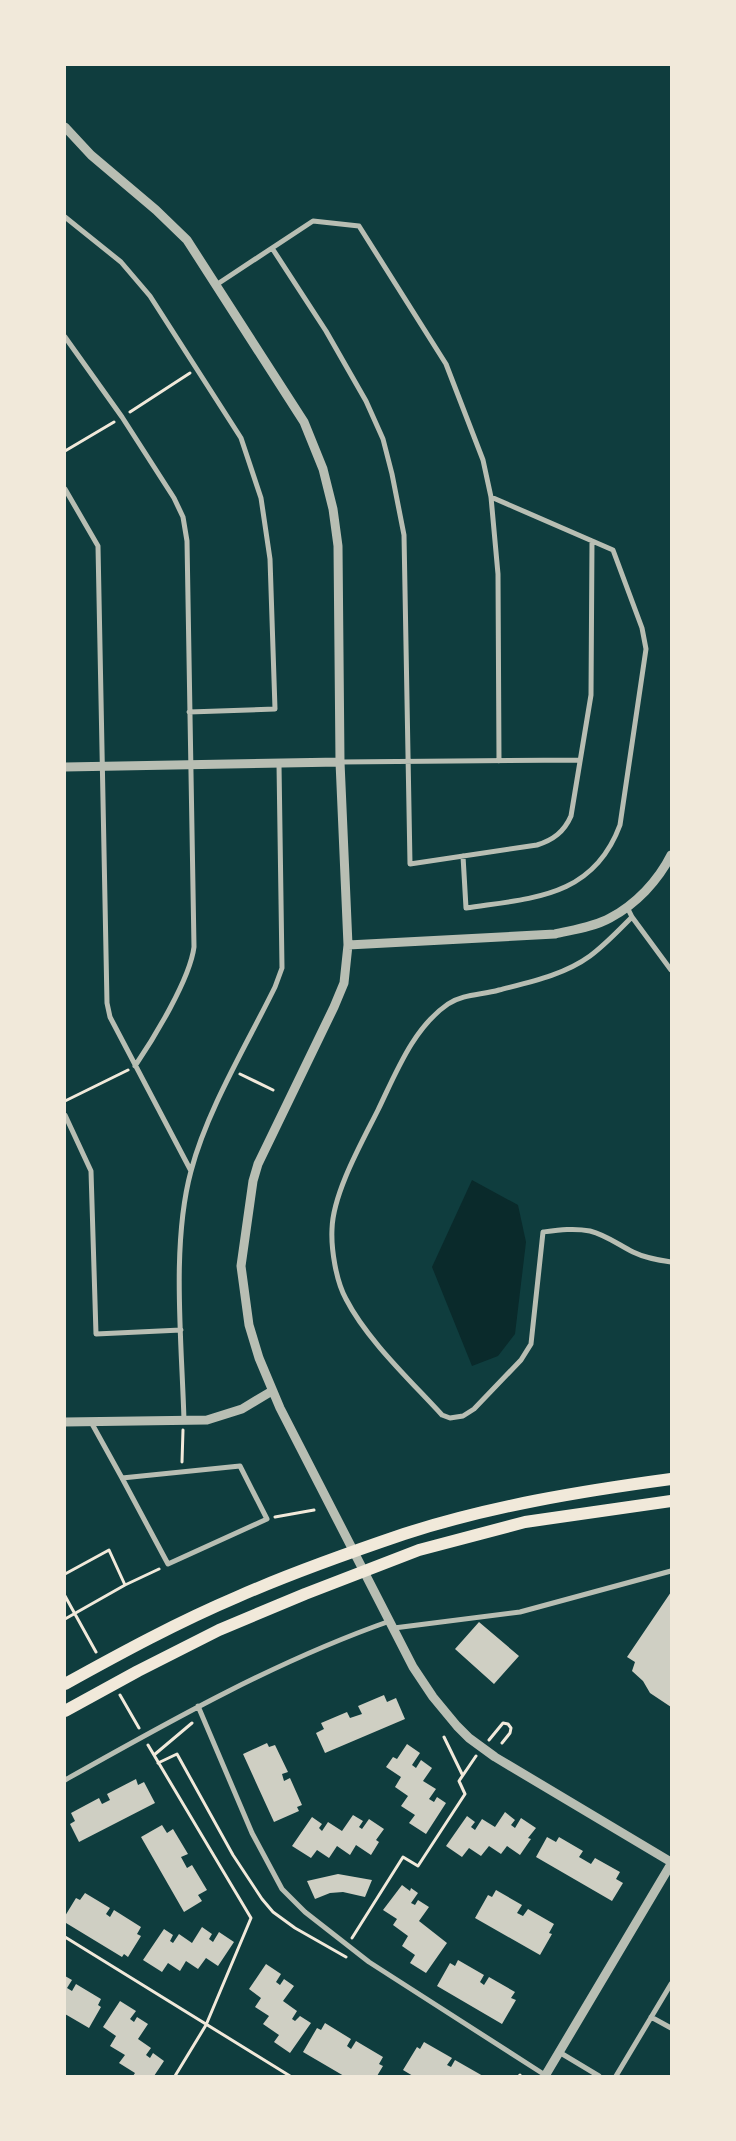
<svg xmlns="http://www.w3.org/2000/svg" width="736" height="2141" font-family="Poppins,sans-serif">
<rect width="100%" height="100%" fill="#0f3d3e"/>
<!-- water -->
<path fill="#0a2a2b" d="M472,1180L518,1205L526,1242L515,1334L498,1356L472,1366L432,1267Z"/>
<!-- building -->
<path fill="#cfcfc3" d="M671,1592V1707L650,1693L643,1681L632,1671L635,1662L627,1657Z
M479,1622L519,1656L494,1684L455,1649Z
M384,1695L387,1702L396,1698L405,1719L325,1753L316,1733L324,1729L321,1723L347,1712L350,1718L362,1714L358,1706Z
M267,1743L269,1747L275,1745L288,1772L282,1774L284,1781L290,1778L302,1805L297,1807L299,1811L274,1822L243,1754Z
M407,1744L420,1753L412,1765L416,1768L421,1760L432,1768L423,1781L436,1789L429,1799L434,1802L437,1797L446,1803L426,1834L409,1823L415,1815L401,1806L408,1796L395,1787L401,1777L386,1767L393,1757L397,1759Z
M136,1779L138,1785L144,1782L155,1803L79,1842L70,1824L75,1821L71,1813L99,1798L102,1804L110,1800L107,1794Z
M505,1812L515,1820L511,1825L515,1828L521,1818L536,1828L528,1838L531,1839L520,1855L507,1846L501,1854L489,1846L481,1856L469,1848L462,1857L446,1846L467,1816L475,1822L471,1827L475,1830L482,1819L495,1827Z
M353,1815L363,1821L359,1827L362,1829L369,1819L384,1829L376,1840L379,1842L371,1855L356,1845L350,1855L337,1846L329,1858L317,1850L311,1858L292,1846L312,1817L322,1824L319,1828L322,1831L328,1822L342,1831Z
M162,1825L167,1833L173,1829L188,1854L181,1857L187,1868L192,1865L207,1890L198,1895L202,1901L184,1912L141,1837Z
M547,1837L556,1842L559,1837L583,1851L579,1857L591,1864L595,1858L620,1872L616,1879L623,1883L612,1901L536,1857Z
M338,1874L372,1880L365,1897L343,1892L330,1893L315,1899L307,1881Z
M402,1885L410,1891L411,1888L418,1893L411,1903L415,1905L418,1900L429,1907L419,1921L447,1943L426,1973L410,1963L415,1955L402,1946L408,1936L393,1925L397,1919L383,1910Z
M496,1890L522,1905L517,1913L523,1916L528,1909L554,1924L549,1933L552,1934L540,1955L475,1918L488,1895L492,1897Z
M85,1893L110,1908L106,1914L110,1917L114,1910L141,1927L137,1934L141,1936L128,1957L124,1954L122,1957L66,1923L65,1916L76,1898L80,1900Z
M202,1927L212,1934L209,1939L213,1942L219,1932L234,1942L218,1966L206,1958L198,1969L186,1961L180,1971L168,1963L162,1972L143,1960L164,1929L173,1935L170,1941L173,1943L179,1934L192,1943Z
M458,1960L484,1975L480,1982L484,1985L489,1977L515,1992L511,1998L516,2000L502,2024L437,1986L450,1963L455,1966Z
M266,1964L281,1974L276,1982L280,1985L284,1979L294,1986L283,2001L297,2011L292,2019L295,2021L300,2016L311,2023L290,2053L274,2042L279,2035L263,2024L269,2016L255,2007L261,1998L249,1989Z
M65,1976L72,1980L67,1988L72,1991L76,1984L101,1999L98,2005L101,2007L89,2028L65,2014Z
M120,2001L136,2011L130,2019L134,2022L137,2017L148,2024L138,2039L151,2048L146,2055L150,2058L153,2053L164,2061L154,2076H133L135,2073L119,2063L125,2055L110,2046L116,2036L103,2027Z
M325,2023L351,2039L347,2046L351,2049L356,2041L383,2057L379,2064L383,2066L377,2076H344L303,2052L317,2028L321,2030Z
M424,2042L452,2058L447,2065L451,2067L455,2060L483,2076H413L403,2070L417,2047L420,2049Z"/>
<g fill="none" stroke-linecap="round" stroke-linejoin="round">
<!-- path -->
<path stroke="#f1e9da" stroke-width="3" d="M130,412L190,373
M65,451L114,422
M240,1074L273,1090
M65,1101L128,1070
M182,1462L183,1430
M275,1517L314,1510
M65,1574L109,1550L125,1585
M65,1596L96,1652
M65,1619L125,1585L159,1569
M120,1695L139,1728
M444,1737L462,1774
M489,1740L503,1723L508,1724L511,1728L510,1733L502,1743
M148,1745L251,1918L206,2025L175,2076
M154,1755L192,1723
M158,1763L177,1754L233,1855L262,1899L273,1912L295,1928L346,1957
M65,1937L290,2076
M352,1938L403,1857L418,1866L465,1794L459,1781L476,1756
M519,2076L520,2075"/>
<!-- minor -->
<path stroke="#b8beb3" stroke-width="5" d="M65,217L121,262L150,296L241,438L261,498L270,559L275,709L189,712
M272,248L326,331L366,401L383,439L392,474L404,535L410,864L537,845C553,840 564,832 571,816L591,695L592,541
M216,285L313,221L359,226L446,364L483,460L491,497L498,574L499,761
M65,337L122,417L174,498L183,517L187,541L194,947C190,979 154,1038 135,1066
M65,489L98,546L107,1003L110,1017L191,1171
M340,762L580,760
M463,856L466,908C532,898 593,898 620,825L646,649L642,628L613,550L491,497
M627,907L632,917L671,970
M632,917C619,930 605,945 590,956C564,975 530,982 499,990C482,995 463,994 448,1004C413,1028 396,1073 378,1110C362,1142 333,1193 332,1229C331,1249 336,1281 346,1299C367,1340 411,1381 442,1415L450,1418L463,1416L474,1409L521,1360L531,1344L543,1232C559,1230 574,1228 590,1231C606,1235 619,1245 633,1252C645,1258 658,1260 671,1262
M65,1115L91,1171L96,1334L181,1330
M184,1421C182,1344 171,1245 191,1171C207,1110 247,1044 275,987L282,968L279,764
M91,1422L122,1478L240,1466L267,1519L168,1564L122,1478
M394,1628L520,1612L671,1571
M198,1706L252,1833L282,1889L305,1912L369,1962L545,2075
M65,1780C170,1721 276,1661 390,1621
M651,2017L671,2028
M559,2052L599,2076
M616,2076L671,1984"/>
<!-- tertiary -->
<path stroke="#b8beb3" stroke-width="9" d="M65,127L91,155L156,210L187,240L304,422L323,469L333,509L338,546L340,762L348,945L344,983L334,1007L258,1164L253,1181L241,1266L249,1325L259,1358L280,1408L413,1667L433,1697L457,1726L469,1738L495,1757L671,1862
M65,767L340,762
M348,945L555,934C572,930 594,927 610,918C636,904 658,881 671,855
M65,1422L207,1420L242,1409L272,1391
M545,2076L671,1864"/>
<!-- primary -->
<path stroke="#f1e9da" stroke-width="12" d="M65,1684C121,1653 178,1622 237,1597C291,1573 348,1553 404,1534C490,1506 582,1491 671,1479
M65,1711L138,1671L219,1630L305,1594L419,1550L525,1522L671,1501"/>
</g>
<!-- border -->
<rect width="736" height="2141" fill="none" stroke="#f1e9da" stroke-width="132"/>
</svg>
